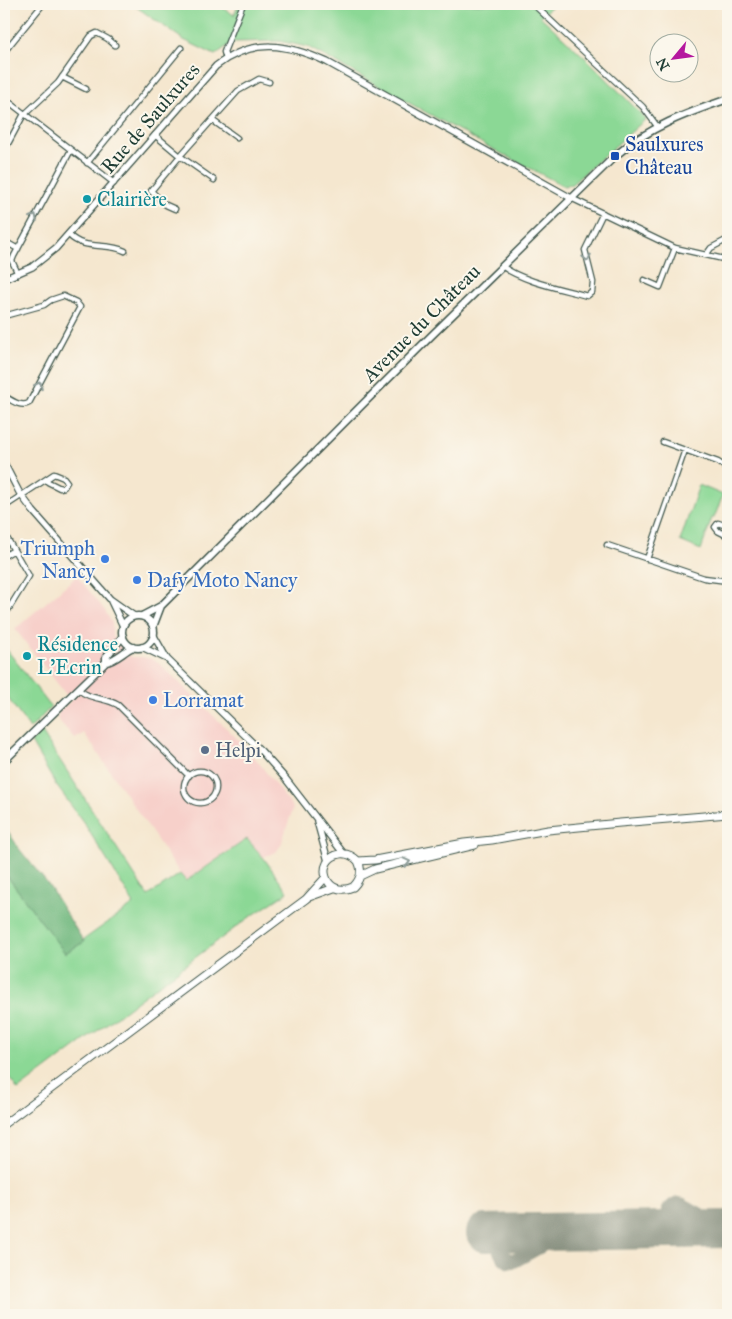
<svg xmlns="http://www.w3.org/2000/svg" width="732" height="1319" font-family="'IM FELL Great Primer',serif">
<rect width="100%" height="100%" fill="#fbf7ec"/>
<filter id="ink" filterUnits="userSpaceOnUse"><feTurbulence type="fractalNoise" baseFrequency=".02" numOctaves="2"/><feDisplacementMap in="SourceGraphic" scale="10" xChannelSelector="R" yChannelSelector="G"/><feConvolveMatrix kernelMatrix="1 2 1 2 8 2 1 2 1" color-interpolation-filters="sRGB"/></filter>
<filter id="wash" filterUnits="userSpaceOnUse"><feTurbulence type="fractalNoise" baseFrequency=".0096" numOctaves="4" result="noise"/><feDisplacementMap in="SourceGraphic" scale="20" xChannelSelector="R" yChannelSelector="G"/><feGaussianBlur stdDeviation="1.12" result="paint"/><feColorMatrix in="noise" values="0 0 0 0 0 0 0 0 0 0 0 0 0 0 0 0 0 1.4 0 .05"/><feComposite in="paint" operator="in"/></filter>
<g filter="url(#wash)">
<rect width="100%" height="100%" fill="#f5e7cf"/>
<!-- built -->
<path fill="#f7d0ca" d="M77,576L104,609L112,623V636L131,657H142L152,659L159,663L250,751L293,808L281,845L276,852L263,857L247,839L185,881L84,733L75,739L56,717L59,715L57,713L71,701L15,629Z"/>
<!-- green -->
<path fill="#8bd895" stroke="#558a64" d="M132,4H217L234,15L239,4H555L540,16L593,65L646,119L572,184L564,186L487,146L308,47L279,41L233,42L215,55L184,40Z
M699,485L723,495L714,518H712L701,550L680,541Z
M4,646L51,707L30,729L5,694L4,695Z
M41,731L148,896L180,874L186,881L247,839L263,857L288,892L247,919L18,1090L4,1070V872L65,953L84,942L83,940L134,904L84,823L56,785L31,742Z"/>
<!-- forest -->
<path fill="#70b87e" stroke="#487a59" d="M4,825L20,850L47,883L84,942L65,953L4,872Z"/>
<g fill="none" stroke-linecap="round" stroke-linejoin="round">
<!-- taxiway -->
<path stroke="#8a9282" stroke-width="15" d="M693,1230C673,1244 655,1215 677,1204L682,1205L725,1229
M531,1232C527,1230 524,1228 520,1227C499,1223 491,1250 509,1261L515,1260L565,1232"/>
<!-- runway -->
<path stroke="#8a9282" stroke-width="38" d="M485,1233L728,1229"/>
</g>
</g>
<g filter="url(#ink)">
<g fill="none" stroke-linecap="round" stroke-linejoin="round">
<defs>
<path id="minor" d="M533,4L643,107L657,126
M4,52L43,4
M226,59L224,52L243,4
M62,77L86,89
M4,98L114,183
M25,114L58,83L91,36L97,33L108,39L115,45
M212,120L237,138
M155,135L180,156L151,191L166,205L175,209
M4,151L24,114
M87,163L181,48
M214,180L180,156L238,91L259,79L269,82
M571,198L675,248L728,260
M728,214L727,218L728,221
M69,235C84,251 107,242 125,251
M4,241L18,249
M706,255L711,248L728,239
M502,266C521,281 562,289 587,296L592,292L593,282L585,250L603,213
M18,274L12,261L14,256L71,150
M644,280L660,287L675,248
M4,316L44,305L51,300L63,296L76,302L80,307L29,403C21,408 11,400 4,396
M663,442L718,462L728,469
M4,507L54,474L64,478L67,482L64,487L60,488L48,482L47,479
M728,528L727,526L718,523L715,527L718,531L724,534L728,533
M4,533L29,576L8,610L4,613
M607,545L704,578L728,581
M4,556L14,550
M647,559L685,450
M78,689C90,700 104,697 118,705L189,776
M184 787a16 16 0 1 1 32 0a16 16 0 1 1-32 0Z"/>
<path id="tertiary" d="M4,279L32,267L56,248L216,66C253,37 288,44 327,62L571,198
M4,463L19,492L33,511L110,599L134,616
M111,601L123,626
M154,636L167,659L261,751L285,778L344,854
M142,647L165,658
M317,821L328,861"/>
<path id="secondary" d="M142,616L161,606L431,336L615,156C649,127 687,113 728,99
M122 632a16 16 0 1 1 32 0a16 16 0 1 1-32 0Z
M153,627L161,606
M106,662C115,661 124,651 133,647
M4,761L106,662V657L123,636"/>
<path id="primary" d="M358,861C363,871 361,879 353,887C324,899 314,859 340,854C347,853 353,856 358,861L375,860L464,843L492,840L548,830L620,823L728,814
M360,876L375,869L475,845
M309,897L334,888
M4,1124L306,899L326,877"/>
</defs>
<!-- minor casing -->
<use href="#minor" stroke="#3f564b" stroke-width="7"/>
<!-- tertiary casing -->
<use href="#tertiary" stroke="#3f564b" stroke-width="8"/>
<!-- secondary casing -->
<use href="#secondary" stroke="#3f564b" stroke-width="9"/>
<!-- primary casing -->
<use href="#primary" stroke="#3f564b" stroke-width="9"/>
<!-- minor -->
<use href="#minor" stroke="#fff" stroke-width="4.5"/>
<!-- tertiary -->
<use href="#tertiary" stroke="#fff" stroke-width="5.5"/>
<!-- secondary -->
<use href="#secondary" stroke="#fff" stroke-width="6"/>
<!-- primary -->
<use href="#primary" stroke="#fff" stroke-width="7"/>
</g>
<!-- one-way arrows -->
<defs><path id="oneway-chevron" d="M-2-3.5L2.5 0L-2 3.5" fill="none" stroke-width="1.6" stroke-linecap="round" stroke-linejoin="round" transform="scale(1.25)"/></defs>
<g stroke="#8f9e9a">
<use href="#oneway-chevron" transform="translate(34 217) rotate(-62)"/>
<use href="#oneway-chevron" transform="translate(587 258) rotate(77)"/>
<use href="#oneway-chevron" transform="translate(39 385) rotate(-63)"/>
<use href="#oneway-chevron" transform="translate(407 862) rotate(-13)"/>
</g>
</g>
<!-- markers -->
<rect fill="#1a4fb4" stroke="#fbf7ec" stroke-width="2" x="610" y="151" width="10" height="10" rx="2.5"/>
<g fill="#0f9aa8" stroke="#fbf7ec" stroke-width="2">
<circle cx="87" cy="199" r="5"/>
<circle cx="27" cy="656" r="5"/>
</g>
<g fill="#3f7fe0" stroke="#fbf7ec" stroke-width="2">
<circle cx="105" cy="559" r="5"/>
<circle cx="137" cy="580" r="5"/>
<circle cx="153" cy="700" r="5"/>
</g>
<circle fill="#5c6f8a" stroke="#fbf7ec" stroke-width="2" cx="205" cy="750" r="5"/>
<g text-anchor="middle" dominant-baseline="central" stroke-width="4" stroke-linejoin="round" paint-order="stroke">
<!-- street labels -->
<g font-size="20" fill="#1f3d34" stroke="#fbf7ec">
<text transform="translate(150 118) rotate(-49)">Rue de Saulxures</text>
<text transform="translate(421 323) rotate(-45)">Avenue du Château</text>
</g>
<!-- transit labels -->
<g font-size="20" fill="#164399" stroke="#fbf7ec" text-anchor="start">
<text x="625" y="144">Saulxures<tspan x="625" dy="23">Château</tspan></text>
</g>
<!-- culture labels -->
<g font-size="20" fill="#0d838f" stroke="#fbf7ec" text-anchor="start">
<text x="97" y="199">Clairière</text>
<text x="37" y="644">Résidence<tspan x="37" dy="23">L'Ecrin</tspan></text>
</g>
<!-- shop labels -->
<g font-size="20" fill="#366cbe" stroke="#fbf7ec" text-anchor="start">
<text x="95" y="548" text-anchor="end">Triumph<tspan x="95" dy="23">Nancy</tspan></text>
<text x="147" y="580">Dafy Moto Nancy</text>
<text x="163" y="700">Lorramat</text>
</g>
<!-- service labels -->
<g font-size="20" fill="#4e5e75" stroke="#fbf7ec" text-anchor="start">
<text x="215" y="750">Helpi</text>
</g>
</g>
<!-- margin -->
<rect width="732" height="1319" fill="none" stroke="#fbf7ec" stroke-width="20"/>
<!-- north arrow -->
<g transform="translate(674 58) rotate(241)"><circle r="24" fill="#fbf7ec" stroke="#a3ada2"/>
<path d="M0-4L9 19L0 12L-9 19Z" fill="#b5179e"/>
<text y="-8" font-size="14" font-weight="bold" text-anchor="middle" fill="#1f3d34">N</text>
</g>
</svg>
